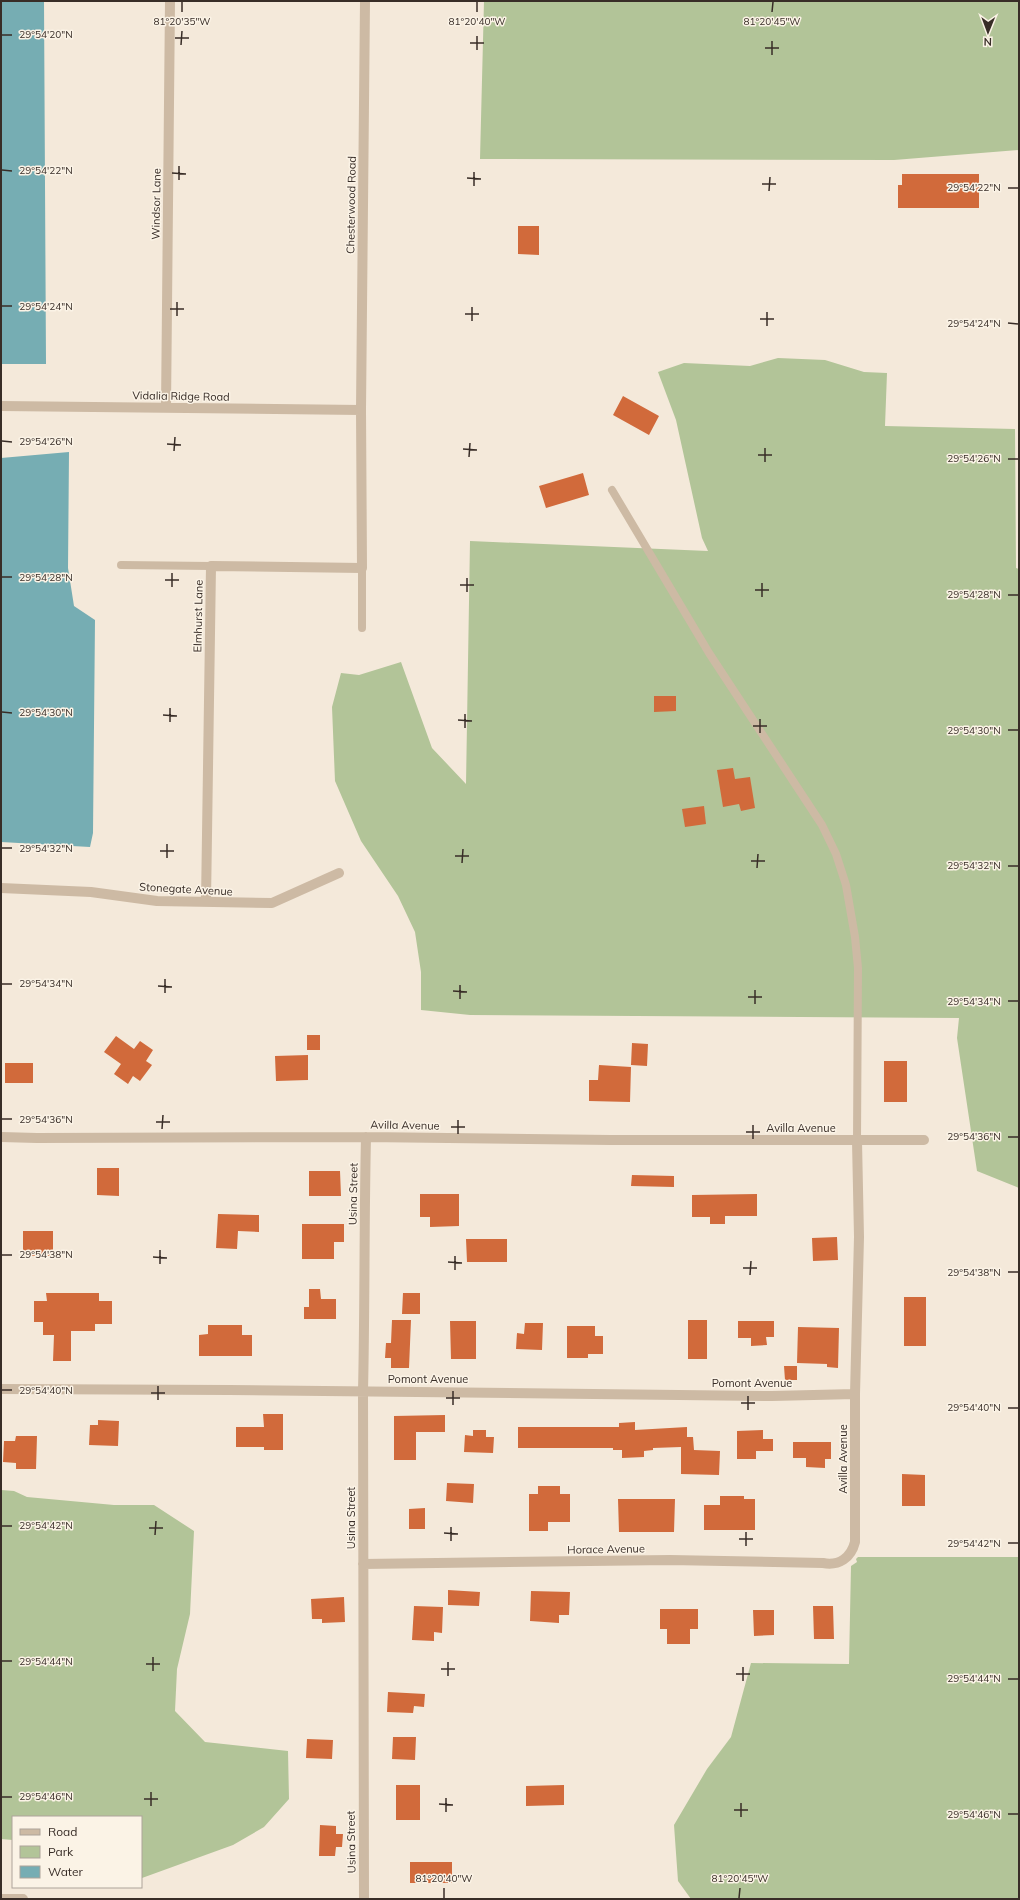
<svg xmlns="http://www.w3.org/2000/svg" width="1020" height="1900" font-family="Mulish,sans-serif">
<rect width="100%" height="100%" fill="#f4e9da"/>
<!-- green -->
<path fill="#b2c498" d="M484,1H1019V150L894,160L480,159Z
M778,358L825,360L864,372L887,373L885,426L1015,429L1016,568L1019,569V1188L977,1171L957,1038L959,1018L470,1015L421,1010V972L415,932L398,896L361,841L335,781L332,707L341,673L359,675L401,662L432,748L466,784L470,541L708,551L702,538L676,420L658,372L684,363L750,366Z
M1,1490L14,1491L27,1497L114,1505H154L194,1531L190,1614L177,1669L175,1711L205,1742L288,1751L289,1799L264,1827L233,1845L142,1878L141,1817H13V1840L1,1839Z
M858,1557H1019V1899H691L678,1881L674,1825L707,1769L731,1737L751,1663L849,1664L851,1566L857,1562L856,1559Z"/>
<!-- water -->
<path fill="#76adb3" d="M1,1H44L46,364H1Z
M69,452L68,568L74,606L95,620L93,833L90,847L1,842V458Z"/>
<!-- building -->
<path fill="#d16a3b" d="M902,174H979V208H898V185H902Z
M518,226H539V255L518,254Z
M623,396L659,416L649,435L613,415Z
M583,473L589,495L546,508L539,486Z
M654,696H676V711L654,712Z
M733,768L735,779L750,777L755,808L741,811L739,804L723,807L717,770Z
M704,806L706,824L685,827L682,809Z
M307,1035H320V1050H307Z
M116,1036L134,1049L140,1041L153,1050L146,1061L152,1065L140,1081L133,1076L128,1084L114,1074L121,1064L104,1052Z
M632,1043L648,1044L647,1066L631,1065Z
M308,1055V1080L276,1081L275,1056Z
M884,1061H907V1102H884Z
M5,1063H33V1083H5Z
M599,1065L631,1067L630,1102L589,1101V1080H598Z
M97,1168H119V1196L97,1195Z
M309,1171H340L341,1196H309Z
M632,1175L674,1176V1187L631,1186Z
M420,1194H459V1226L430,1227V1217H420Z
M757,1194V1216H725V1224H710V1217H692V1195Z
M218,1214L259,1215V1232L238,1231L237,1249L216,1248Z
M302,1224H344V1242H334V1259H302Z
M23,1231H53V1256H23Z
M837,1237L838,1260L813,1261L812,1238Z
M466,1239H507V1262H467Z
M309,1289H320L321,1299H336V1319H304V1307H309Z
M46,1293H99V1301H112V1324H95V1331H71V1361H53L54,1335H43V1322H34V1301H47Z
M403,1293H420V1314H402Z
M904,1297H926V1346H904Z
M392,1320H411L409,1368H391V1358H385L386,1343H391Z
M688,1320H707V1359H688Z
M450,1321H476V1359H451Z
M738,1321H774V1337H766L767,1345L751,1346V1338H738Z
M525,1323H543L542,1350L516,1349L517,1333L524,1334Z
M208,1325H242V1335H252V1356H199V1335L208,1334Z
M567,1326H595V1336H603V1354H588V1358H567Z
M798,1327L839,1328L838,1368L827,1367V1364L797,1363Z
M784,1366H797V1380H785Z
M263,1414H283V1450H264V1447H236V1427H264Z
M445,1415V1432H416V1460H394V1416Z
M98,1420L119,1421L118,1446L89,1445L90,1425H98Z
M635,1422V1430L687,1427V1437H693L694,1450L720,1451L719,1475L681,1474V1447L653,1448V1450L644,1451V1457L622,1458V1450H613V1448H518V1427H619V1423Z
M473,1430H486V1437H494L493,1453L464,1452L465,1435L473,1436Z
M763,1430V1439H773V1451H756V1459H737V1431Z
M16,1436H37L36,1469H16V1463L3,1462L4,1441H15Z
M793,1442H831V1459H825V1468L806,1467V1458H793Z
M902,1474L925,1475V1506H902Z
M447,1483L474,1484L473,1503L446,1501Z
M538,1486H560V1494H570V1522H548V1531H529V1494H538Z
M720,1496H744V1499H755V1530H704V1505H720Z
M618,1499H675L674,1532H619Z
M425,1508V1529H409V1509Z
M448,1590L480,1592L479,1606L448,1605Z
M531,1591L570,1592L569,1615H559V1623L530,1621Z
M344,1597L345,1622L322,1623V1619H312L311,1599Z
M414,1606L443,1607L442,1633L434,1632V1641L412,1640Z
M813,1606H833L834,1639H814Z
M660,1609H698V1629H690V1644H667V1629H660Z
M753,1610H774V1635L754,1636Z
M388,1692L425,1694L424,1707L414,1706L413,1713L387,1712Z
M393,1737H416L415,1760L392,1759Z
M307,1739L333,1740L332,1759L306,1758Z
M396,1785H420V1820H396Z
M564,1785V1805L526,1806V1786Z
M320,1825L336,1826V1834H343L342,1847H336L335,1856H319Z
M410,1862H452V1883H410Z"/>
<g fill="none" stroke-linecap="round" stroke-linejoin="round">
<!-- lane -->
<path stroke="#cdbaa4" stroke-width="8" d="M612,490L709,653L822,825L836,854L846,885L855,937L858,968L857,1141
M121,565L211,566
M362,568V628"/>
<!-- street -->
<path stroke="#cdbaa4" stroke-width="10" d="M1,406L361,410
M166,408L170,1
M1,888L91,892L157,901L272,903L339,873
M206,902L211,566L362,568L361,410L365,1
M1,1137L37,1138L366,1137L610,1140H924
M1,1389L229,1390L772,1396L855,1394
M363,1564L670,1560L823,1563C839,1566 851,1558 855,1542V1394L859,1237L857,1141
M1,1899H23
M364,1899L363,1391C365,1306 364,1222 366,1137"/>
</g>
<!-- ticks -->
<path fill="none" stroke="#382d27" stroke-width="1.5" d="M182,12V2M477,12V2M772,12L773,2M2,35H12M175,38H189M470,43H484M181,45L182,31M765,48H779M477,50V36M772,55V41M2,170L12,171M172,173L186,174M467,178L481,179M179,180V166M762,184H776M474,186V172M1008,188H1018M769,191L770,177M2,306H12M170,309H184M465,314H479M177,316V302M760,319H774M472,321V307M1008,323L1018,324M767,326V312M2,441L12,442M167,444L181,445M463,449L477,450M174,451L175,437M758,455H772M469,457L470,443M1008,459H1018M765,462V448M2,577H12M165,580H179M460,585H474M172,587V573M755,590H769M467,592V578M1008,595H1018M762,597V583M2,712L12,713M163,715L177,716M458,720L472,721M170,722V708M753,726H767M465,728V714M1008,730H1018M760,733V719M2,848H12M160,851H174M455,856H469M167,858V844M751,861H765M462,863L463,849M1008,866H1018M757,868L758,854M2,984H12M158,986L172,987M453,991L467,992M165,993V979M748,997H762M460,999V985M1008,1001H1018M755,1004V990M2,1119H12M156,1122H170M451,1127H465M162,1129L163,1115M746,1132H760M458,1134V1120M1008,1137H1018M753,1139V1125M2,1255H12M153,1257L167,1258M448,1262L462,1263M160,1264V1250M743,1268H757M455,1270V1256M1008,1272H1018M750,1275L751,1261M2,1390H12M151,1393H165M446,1398H460M158,1400V1386M741,1403H755M453,1405V1391M1008,1408H1018M748,1410V1396M2,1526H12M149,1528H163M444,1533L458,1534M155,1535L156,1521M739,1539H753M451,1541V1527M1008,1543H1018M746,1546V1532M2,1661H12M146,1664H160M441,1669H455M153,1671V1657M736,1674H750M448,1676V1662M1008,1679H1018M743,1681V1667M2,1797H12M144,1799H158M439,1804L453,1805M151,1806V1792M734,1810H748M446,1812V1798M1008,1814H1018M741,1817V1803M444,1898V1888M739,1898L740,1888"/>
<g text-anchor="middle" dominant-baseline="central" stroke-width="3" stroke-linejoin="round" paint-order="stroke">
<!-- street labels -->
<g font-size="11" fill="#382d27" stroke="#fbf3e6">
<text transform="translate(156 204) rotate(-89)">Windsor Lane</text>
<text transform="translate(351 205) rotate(-89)">Chesterwood Road</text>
<text transform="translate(181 396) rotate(1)">Vidalia Ridge Road</text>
<text transform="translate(198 616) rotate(-89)">Elmhurst Lane</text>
<text transform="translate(186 889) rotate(3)">Stonegate Avenue</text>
<text transform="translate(405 1125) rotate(1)">Avilla Avenue</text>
<text x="801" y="1128">Avilla Avenue</text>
<text transform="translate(353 1194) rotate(-89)">Usina Street</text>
<text x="428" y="1379">Pomont Avenue</text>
<text x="752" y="1383">Pomont Avenue</text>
<text transform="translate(843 1459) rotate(-90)">Avilla Avenue</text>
<text transform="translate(351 1518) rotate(-90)">Usina Street</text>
<text transform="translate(606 1549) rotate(-1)">Horace Avenue</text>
<text transform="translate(351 1842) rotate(-91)">Usina Street</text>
</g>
</g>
<g font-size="10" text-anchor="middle" fill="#382d27" stroke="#fbf3e6" stroke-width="3" stroke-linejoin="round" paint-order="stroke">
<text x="182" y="25">81°20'35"W</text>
<text x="477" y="25">81°20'40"W</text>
<text x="772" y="25">81°20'45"W</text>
<text x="46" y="38">29°54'20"N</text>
<text x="46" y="174">29°54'22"N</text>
<text x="974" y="191">29°54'22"N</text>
<text x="46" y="310">29°54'24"N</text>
<text x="974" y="327">29°54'24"N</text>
<text x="46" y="445">29°54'26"N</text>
<text x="974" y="462">29°54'26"N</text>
<text x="46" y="581">29°54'28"N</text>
<text x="974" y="598">29°54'28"N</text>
<text x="46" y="716">29°54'30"N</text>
<text x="974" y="734">29°54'30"N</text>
<text x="46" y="852">29°54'32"N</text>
<text x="974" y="869">29°54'32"N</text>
<text x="46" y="987">29°54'34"N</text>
<text x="974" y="1005">29°54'34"N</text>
<text x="46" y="1123">29°54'36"N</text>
<text x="974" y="1140">29°54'36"N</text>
<text x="46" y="1258">29°54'38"N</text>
<text x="974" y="1276">29°54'38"N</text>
<text x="46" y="1394">29°54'40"N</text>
<text x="974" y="1411">29°54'40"N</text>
<text x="46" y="1529">29°54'42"N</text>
<text x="974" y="1547">29°54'42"N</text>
<text x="46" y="1665">29°54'44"N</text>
<text x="974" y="1682">29°54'44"N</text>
<text x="46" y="1800">29°54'46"N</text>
<text x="974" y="1818">29°54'46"N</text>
<text x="444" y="1882">81°20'40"W</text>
<text x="740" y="1882">81°20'45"W</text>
</g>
<!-- border -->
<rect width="1020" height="1900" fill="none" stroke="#382d27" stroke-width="4"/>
<!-- legend -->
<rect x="12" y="1816" width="130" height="72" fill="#fbf3e6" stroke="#ada49a"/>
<rect x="20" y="1829" width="20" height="6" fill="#cdbaa4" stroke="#ada49a"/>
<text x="48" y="1836" font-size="12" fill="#382d27">Road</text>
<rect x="20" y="1846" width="20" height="12" fill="#b2c498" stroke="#ada49a"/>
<text x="48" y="1856" font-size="12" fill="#382d27">Park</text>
<rect x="20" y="1866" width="20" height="12" fill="#76adb3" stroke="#ada49a"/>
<text x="48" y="1876" font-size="12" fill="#382d27">Water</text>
<!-- north arrow -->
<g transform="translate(988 32) rotate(181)" stroke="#fbf3e6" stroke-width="3" paint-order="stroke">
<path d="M0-3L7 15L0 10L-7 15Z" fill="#382d27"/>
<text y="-6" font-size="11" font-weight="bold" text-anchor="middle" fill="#382d27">N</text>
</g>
</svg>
